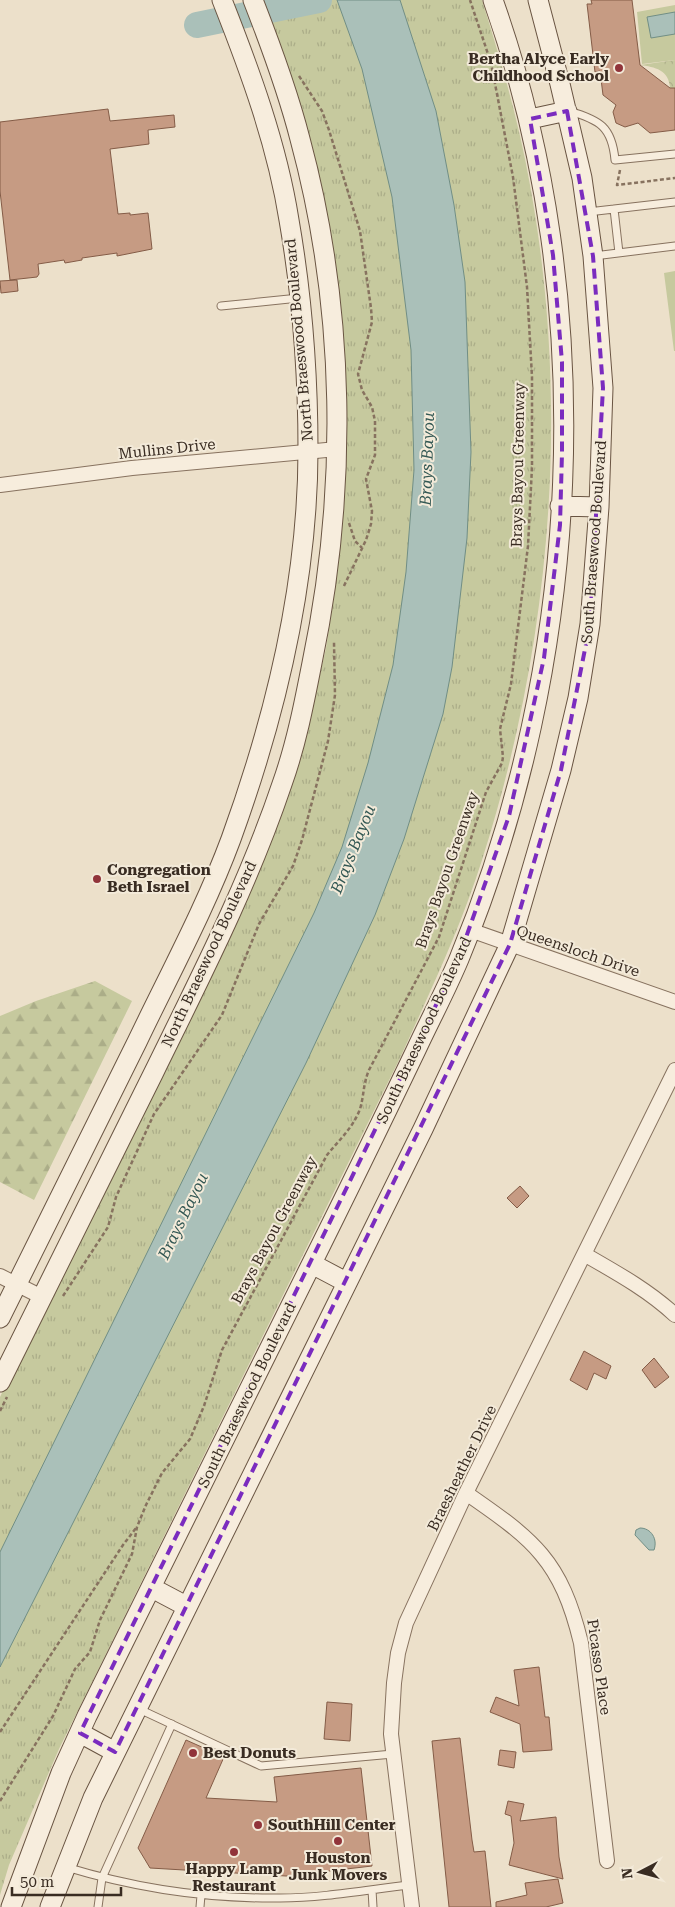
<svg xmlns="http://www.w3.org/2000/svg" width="675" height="1907" font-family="'Roboto Serif',serif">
<defs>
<pattern id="grass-tufts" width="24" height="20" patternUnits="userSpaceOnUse" patternTransform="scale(1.25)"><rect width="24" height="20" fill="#c6c99e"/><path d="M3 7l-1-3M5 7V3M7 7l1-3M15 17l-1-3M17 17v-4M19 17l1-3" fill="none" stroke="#abad88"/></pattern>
<pattern id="forest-firs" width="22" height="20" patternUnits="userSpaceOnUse" patternTransform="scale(1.25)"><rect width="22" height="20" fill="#c6c99e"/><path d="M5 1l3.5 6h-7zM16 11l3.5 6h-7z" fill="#abad88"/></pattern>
<pattern id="park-crowns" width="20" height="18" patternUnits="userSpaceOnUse" patternTransform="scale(1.25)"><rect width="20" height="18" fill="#c6c99e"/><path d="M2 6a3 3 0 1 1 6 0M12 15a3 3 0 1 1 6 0" fill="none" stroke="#abad88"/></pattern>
</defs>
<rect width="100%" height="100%" fill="#ece0ca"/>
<!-- grass -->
<path fill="url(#grass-tufts)" d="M264,0H482C501,61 519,122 530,185C571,408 551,644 482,860C461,927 430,992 401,1056L59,1749L9,1865L0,1895V1397L231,930L311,714L326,648L335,589L344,504L346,445L322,192L301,109Z"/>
<!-- forest -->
<path fill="url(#forest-firs)" d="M95,981L132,1001L34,1200L0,1182V1016L36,1001Z"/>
<!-- park -->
<path fill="url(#park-crowns)" d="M675,60V88H670C669,70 655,67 640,65Z"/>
<!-- pitch -->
<path fill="#c6c99e" d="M675,5V60L642,64L637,12Z
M675,271V351H674L664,273Z"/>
<!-- water -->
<path fill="#aac0b9" stroke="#718e85" d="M337,0H400L436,111L454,205L465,282L471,452L467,538L452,667L443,714L404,839L375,915L306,1063L0,1667V1552L314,913L342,847L368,763L393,665L406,572L414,470L411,350L392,197L362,69Z
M675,12V34L651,38L647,17Z
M640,1528C651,1528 658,1539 654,1550H649L635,1535L636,1530Z"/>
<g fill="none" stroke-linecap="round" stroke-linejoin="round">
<!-- river -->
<path stroke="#aac0b9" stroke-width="26" d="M197,25L319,0"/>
</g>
<!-- building -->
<path fill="#c69b83" stroke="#845c47" d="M591,0H632L640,65L670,88H675V130L650,133L638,123L625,127L616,123L613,112L616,105L603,95L600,71L595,72L587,4H592Z
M108,109L110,121L174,115L175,127L148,130L149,144L110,149L118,214L130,213V215L148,213L152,249L117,256V253L82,258V260L65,263L64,260L38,264L39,274L37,277L10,280L0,191V122Z
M17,280L18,291L1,293L0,281Z
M520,1186L529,1196L517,1208L507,1198Z
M584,1351L611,1366L606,1379L594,1373L587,1390L570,1380Z
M654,1358L669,1377L655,1388L642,1370Z
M539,1667L545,1717H549L552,1750L523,1752L520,1724L490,1712L496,1697L519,1706L514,1670Z
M327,1702L352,1704L350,1741L324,1739Z
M460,1738L472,1840L474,1852L485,1851L491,1907H449L432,1741Z
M186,1740L224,1757L206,1798L277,1802L274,1777L361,1768L372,1866L286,1876L150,1868L138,1848Z
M500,1750L516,1752L514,1768L498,1765Z
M508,1801L524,1804L520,1821L556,1817L559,1857L563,1879L509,1865L514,1843L511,1816L505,1814Z
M558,1879L563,1903L546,1907H496V1902L527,1895L525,1883Z"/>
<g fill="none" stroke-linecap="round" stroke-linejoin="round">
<defs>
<path id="service" d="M569,111C600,120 612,127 615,160L675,154
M614,209L619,253
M588,212L675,202
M594,256L675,246
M221,306L299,298
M139,1709L261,1766L393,1754
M66,1867C135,1888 208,1899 280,1898C323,1898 366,1890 409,1885
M372,1890L373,1907
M98,1907L102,1878L172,1724
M200,1907L201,1895"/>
<path id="minor" d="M0,485L132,468L337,449
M470,930L675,1002
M584,1254C617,1273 648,1290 675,1315
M0,1276L42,1297
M466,1493C534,1540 561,1560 581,1643L607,1861
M412,1907L391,1734L394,1683L398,1653L406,1623L466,1493L675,1070"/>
<path id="secondary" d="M530,119L567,111
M560,506L599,507
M312,1264L346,1282
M0,1318C46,1226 91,1134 137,1042C169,975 205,909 231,839C276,715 308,582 308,450C308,374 302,295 289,220C277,144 250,71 222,0
M0,1382C51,1279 102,1176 154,1072C200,978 248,885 282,784C296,745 304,704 312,663C348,491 346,309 300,139C288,92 271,46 253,0
M152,1588L186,1606
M80,1733L115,1752
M11,1907L61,1773L87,1716C161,1569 234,1421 307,1273C344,1199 380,1125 416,1050C430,1020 446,990 459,959C582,662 601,304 493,0
M50,1907L93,1798L423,1129L510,944L561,770L578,698L590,624L599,507L603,388L593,256L582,178L560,84L538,0"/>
</defs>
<!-- service casing -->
<use href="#service" stroke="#87725f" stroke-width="9"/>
<!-- minor casing -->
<use href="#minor" stroke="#87725f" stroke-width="16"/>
<!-- secondary casing -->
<use href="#secondary" stroke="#695442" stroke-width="21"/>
<!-- path -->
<path stroke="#87725f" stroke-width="2.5" stroke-dasharray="4 2.5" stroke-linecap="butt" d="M299,76L322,111L329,130L360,231L371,308L372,322L358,374L362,390L372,407L375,421V455L366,479L372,511L371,524L366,540L343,588
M620,170L617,185L675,178
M349,523L355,541L362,548
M63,1296L108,1227L116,1197L154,1114L222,1015L259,924L293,866L302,840L328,741L335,695L334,642
M0,1411L7,1397
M0,1732L123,1545L136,1528
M0,1801L53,1716L75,1669L90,1652L100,1620L132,1554L137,1527L146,1505L162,1473L190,1439L204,1406L222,1350L327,1155C339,1140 353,1128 360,1109C364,1096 363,1084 369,1070L439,937L486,792L502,763L503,757L500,729L511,684L528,546L532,467V377L527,287L513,177L491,63L470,0"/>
<!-- service -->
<use href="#service" stroke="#f7eddd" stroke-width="7"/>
<!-- minor -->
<use href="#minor" stroke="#f7eddd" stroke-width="14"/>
<!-- secondary -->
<use href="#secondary" stroke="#f7eddd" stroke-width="19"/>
</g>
<!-- marked area -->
<path fill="none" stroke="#7b2cbf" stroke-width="4" stroke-dasharray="10 6" stroke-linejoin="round" d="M567,111L593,256L603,388L590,624L561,770L510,944L115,1752L80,1733L458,960L509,816L544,658L560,525L562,453V362L553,255L530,119Z"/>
<!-- markers -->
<g fill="#91343a" stroke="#f3ead9" stroke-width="2">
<circle cx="619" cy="68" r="5"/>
<circle cx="97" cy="879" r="5"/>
<circle cx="193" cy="1753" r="5"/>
<circle cx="258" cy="1825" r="5"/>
<circle cx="338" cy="1841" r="5"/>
<circle cx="234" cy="1852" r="5"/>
</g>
<g text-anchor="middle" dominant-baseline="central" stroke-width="4" stroke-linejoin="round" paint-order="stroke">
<!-- poi labels -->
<g font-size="15" font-weight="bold" fill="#392c22" stroke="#f3ead9" text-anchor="start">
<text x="609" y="59" text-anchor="end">Bertha Alyce Early<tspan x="609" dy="17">Childhood School</tspan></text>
<text x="107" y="870">Congregation<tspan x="107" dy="17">Beth Israel</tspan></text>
<text x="203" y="1753">Best Donuts</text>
<text x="268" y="1825">SouthHill Center</text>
<text x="338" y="1858" text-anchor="middle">Houston<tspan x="338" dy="17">Junk Movers</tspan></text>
<text x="234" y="1869" text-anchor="middle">Happy Lamp<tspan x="234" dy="17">Restaurant</tspan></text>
</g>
<!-- street labels -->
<g font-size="15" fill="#392c22" stroke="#f3ead9">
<text transform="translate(299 340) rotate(-95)">North Braeswood Boulevard</text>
<text transform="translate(167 449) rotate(-6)">Mullins Drive</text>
<text transform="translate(518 465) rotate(-89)">Brays Bayou Greenway</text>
<text transform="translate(594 542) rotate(-86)">South Braeswood Boulevard</text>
<text transform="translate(447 870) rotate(-71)">Brays Bayou Greenway</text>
<text transform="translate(578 951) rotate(19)">Queensloch Drive</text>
<text transform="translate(209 954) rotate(-65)">North Braeswood Boulevard</text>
<text transform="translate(424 1030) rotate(-65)">South Braeswood Boulevard</text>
<text transform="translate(274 1230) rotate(-62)">Brays Bayou Greenway</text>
<text transform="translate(247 1395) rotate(-64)">South Braeswood Boulevard</text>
<text transform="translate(462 1468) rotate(-64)">Braesheather Drive</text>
<text transform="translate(599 1667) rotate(82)">Picasso Place</text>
</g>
<!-- water labels -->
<g font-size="16" font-style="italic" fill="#325753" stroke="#f3ead9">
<text transform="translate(427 459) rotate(-88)">Brays Bayou</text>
<text transform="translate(353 849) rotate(-68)">Brays Bayou</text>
<text transform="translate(183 1216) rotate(-64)">Brays Bayou</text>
</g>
</g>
<!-- north arrow -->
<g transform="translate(640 1872) rotate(264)" stroke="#f3ead9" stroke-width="4" paint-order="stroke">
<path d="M0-4L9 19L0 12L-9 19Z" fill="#392c22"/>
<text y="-8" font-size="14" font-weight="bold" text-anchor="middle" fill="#392c22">N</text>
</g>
<!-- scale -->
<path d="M12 1887v8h109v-8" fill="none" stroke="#392c22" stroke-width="2.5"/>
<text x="20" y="1887" font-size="15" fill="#392c22" stroke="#f3ead9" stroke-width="4" paint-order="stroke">50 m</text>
</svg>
